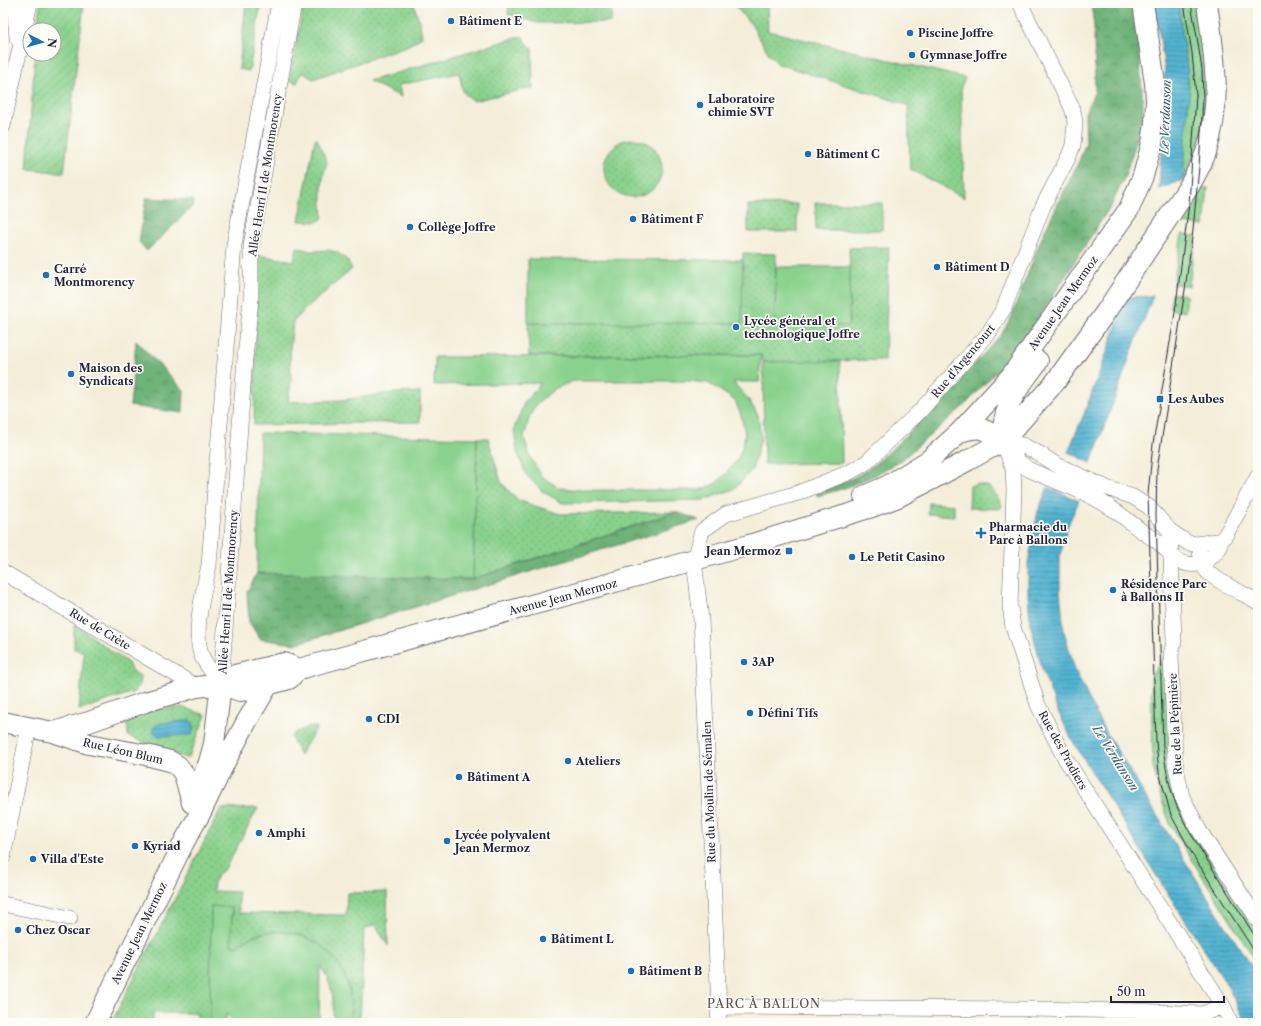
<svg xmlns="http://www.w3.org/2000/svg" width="1261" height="1026" font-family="'Libre Caslon Text',serif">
<defs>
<pattern id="grass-dots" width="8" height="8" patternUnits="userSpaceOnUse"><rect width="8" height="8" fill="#89d18c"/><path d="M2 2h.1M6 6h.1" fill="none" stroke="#76b37a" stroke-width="1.8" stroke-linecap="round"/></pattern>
<pattern id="forest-crowns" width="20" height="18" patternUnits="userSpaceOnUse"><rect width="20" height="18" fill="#6eb378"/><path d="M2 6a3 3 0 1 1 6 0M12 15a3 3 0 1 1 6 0" fill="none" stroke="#5a9164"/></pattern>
<pattern id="garden-furrows" width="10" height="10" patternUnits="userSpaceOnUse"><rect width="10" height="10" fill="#89d18c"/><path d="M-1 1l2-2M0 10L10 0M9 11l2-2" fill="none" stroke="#76b37a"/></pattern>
<pattern id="water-rules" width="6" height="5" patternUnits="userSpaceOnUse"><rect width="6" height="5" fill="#52b4d1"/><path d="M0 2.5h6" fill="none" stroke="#4492ab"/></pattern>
</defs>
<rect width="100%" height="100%" fill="#fdfcf7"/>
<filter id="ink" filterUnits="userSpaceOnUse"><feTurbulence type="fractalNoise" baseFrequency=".025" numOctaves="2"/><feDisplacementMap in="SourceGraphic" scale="8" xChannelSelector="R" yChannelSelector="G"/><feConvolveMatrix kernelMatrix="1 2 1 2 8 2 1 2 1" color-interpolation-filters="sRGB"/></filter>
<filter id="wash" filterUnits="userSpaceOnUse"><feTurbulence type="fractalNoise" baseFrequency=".012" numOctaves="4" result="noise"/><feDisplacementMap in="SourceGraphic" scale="16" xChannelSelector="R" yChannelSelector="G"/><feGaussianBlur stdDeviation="0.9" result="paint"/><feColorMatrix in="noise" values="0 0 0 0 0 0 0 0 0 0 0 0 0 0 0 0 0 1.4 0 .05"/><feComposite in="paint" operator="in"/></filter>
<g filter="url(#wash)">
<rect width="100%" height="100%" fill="#f4eed9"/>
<!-- grass -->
<path fill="url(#grass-dots)" stroke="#567a64" d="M246,3H261L249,71L239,69Z
M304,3H412L414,5L420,24L422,37L409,45L313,79L302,72L297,83L289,81Z
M509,3H612L611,22L538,23L508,14Z
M732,3H767L768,31L965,78L961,87L964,198L910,169L908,105L778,64L769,54L751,24Z
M1178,3H1195L1205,64L1206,93L1204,130L1196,159L1183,180L1189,93L1187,68Z
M522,36L532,49L533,88L526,89L473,101L463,92L459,73L399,85L401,97L369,81Z
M315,139H317L327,162C321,180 321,197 323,216L322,219L316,222L299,221Z
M604 168a29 29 0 1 1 58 0a29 29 0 1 1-58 0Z
M1201,183V187L1208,188L1204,226L1182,223L1183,210Z
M815,203H882V230H816Z
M797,204V232H748V205Z
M1182,234L1196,236L1189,286L1176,284L1173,285Z
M297,247L310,251L327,250L337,252L347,260L352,269L311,304L293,322L290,348L291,381L288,402L342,400L391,393L420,392V422L254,425L257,255L294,261Z
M889,247L885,360L763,362L761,355L529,356L528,323H742L743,253L776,254L775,325L850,267L849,248Z
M1172,294H1182L1187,296L1185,312L1170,309Z
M477,438H488L501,482L517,500L560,514L676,512L473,579Z
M976,484C992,484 996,493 1002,506L1000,509L969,508L970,486Z
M929,503L954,505V516L928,514Z
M74,624L128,663L131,670L140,676V685L134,692L79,710L84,652L74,649Z
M1164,655L1163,667L1165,668L1188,824L1258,935V964L1180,841L1170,824L1160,795L1153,766L1151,677Z
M182,707L206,715L188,759L128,736L127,722L154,710Z
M309,727H317L300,755L291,737L296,732Z
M258,808L225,869C215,876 214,879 213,891L238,892L239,913L346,915L347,893L387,892L388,946L375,924L364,930L360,1023H350V992L344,973L301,935L284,932L261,933L245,940L237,946L231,945L232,908L212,906L210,1023H197V1013H153V1023H111L221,809Z"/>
<!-- forest -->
<path fill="url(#forest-crowns)" stroke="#486a5a" d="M1091,3H1131L1139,52L1143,103L1142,124L1125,176L1112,204L1022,344L965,405L904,458L877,474L848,487L818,496L816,494L855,477L874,465L888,453L945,396L1002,334L1011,317L1044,232L1079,161L1086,142L1085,113L1095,91L1094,27Z
M146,198L193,200L194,205L147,251L139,242Z
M136,341L184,390L183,413L130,406Z
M676,512L699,520L295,644L260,639L249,622L247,592L257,573L473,579Z"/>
<!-- garden -->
<path fill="url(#garden-furrows)" stroke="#567a64" d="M40,3H84L64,173L27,169L35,54H54V30H37Z"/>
<!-- pitch -->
<path fill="#89d18c" stroke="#567a64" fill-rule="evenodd" d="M528,259L743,260L742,323H528Z
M776,267H850L849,326L775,325Z
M761,355L759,382H733L748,399L758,415L761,438L752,470L734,489L704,500L581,503H562L542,491L527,476L517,452L514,429L524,403L541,383L434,385L435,357ZM573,381H689L708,383L724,393L735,401L741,415L745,433L743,445L738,459L729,470L715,484L699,490H581L559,488L541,476L530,457L524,437L529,418L535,406L554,389Z
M840,361L842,463L764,464L763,362Z
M260,433L477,438L473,579L257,573Z
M211,906L232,908L231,945L237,946C244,941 252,936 261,933C267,932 273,932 279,932C314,932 341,957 349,989C352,999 350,1013 350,1023H333C334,1002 334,984 320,966L319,1023H235L226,1014V1023H210Z"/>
<!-- water -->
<path fill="url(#water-rules)" stroke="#3a6b86" d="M1154,3H1178L1187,68L1189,93L1183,180L1159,189L1163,125L1165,70Z
M1153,296L1136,340L1091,463L1068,452L1084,414L1127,297Z
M1048,487L1079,501L1068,525L1060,556V591L1064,631L1075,670L1101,724L1180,853L1258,977V1023H1246L1227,985L1163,886L1072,740L1056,707L1042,669L1030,623L1028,595V563L1038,511Z
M190,720L194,725L192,735L159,736L153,733V728L158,724Z"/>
</g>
<g filter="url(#ink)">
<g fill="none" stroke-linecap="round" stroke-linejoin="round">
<defs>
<path id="minor" d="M14,3L17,38
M3,126L30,3
M1003,441L1013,469L1014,490L1010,606L1013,627L1038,705L1063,755L1223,1006L1231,1023
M1003,441L1022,445L1040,454L1055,464L1107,488L1133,497L1149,507L1170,531L1188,543L1197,544L1216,541L1220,543
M1008,448L1019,462L1028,469C1056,482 1086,491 1111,508C1122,515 1132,524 1143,532C1148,536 1153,538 1158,542C1168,550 1174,561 1187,564C1201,567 1213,558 1220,547V543L1226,534L1258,476
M1170,531L1174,641L1171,655L1175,762L1182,797L1199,830L1258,920
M1200,553C1202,559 1203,566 1207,571C1214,580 1246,595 1258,602
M3,572L197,687
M221,684C215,676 204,663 201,654C193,629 204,590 209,565L234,245L279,3
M221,684L245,358L251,299V246L294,3
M3,857L29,727
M3,904L70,918
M719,1007L1030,1009L1135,1011L1202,1014L1223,1006
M718,1023L719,1007L701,619L694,561L702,531L726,514L798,493L850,472L867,462L921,410L988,334L1004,308L1043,206L1069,156L1073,145L1075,124L1074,115L1072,108L1020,3"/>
<path id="major" d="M960,432C983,425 984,429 1003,441
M1003,441C1003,432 1003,422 1006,413C1012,394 1027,377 1038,361
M864,496L887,486L929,460L960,432L1011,376L1129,209L1143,176L1152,143L1155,123L1156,100L1155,83L1143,3
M221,684L240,691L247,690L289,679L299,669L749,545L872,507L898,497L967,461L1003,441L1056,381L1105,313L1190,185C1195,175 1202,164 1206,152C1223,101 1214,55 1207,3
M3,722L53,732L89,744L146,755L170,761L178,766L184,774L192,803
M53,732L89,722L145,702L197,687L221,684
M194,798L209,762L214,744L221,684L231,676L284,663L299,669
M95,1023L184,842L201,812L225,762L247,721L268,685"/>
</defs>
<!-- minor casing -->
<use href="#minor" stroke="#6c6972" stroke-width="16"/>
<!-- major casing -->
<use href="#major" stroke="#6c6972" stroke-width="22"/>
<!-- minor -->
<use href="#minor" stroke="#fff" stroke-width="15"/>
<!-- major -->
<use href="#major" stroke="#fff" stroke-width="20"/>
<!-- tram -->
<path stroke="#22223b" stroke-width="1" d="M1184,3L1192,53L1196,95L1189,204L1175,312L1153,444L1148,494L1156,742L1159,772L1171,815L1194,857L1258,957
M1191,3L1198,43L1202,70L1203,98L1199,167L1193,230L1185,290L1157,469L1156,515L1163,746C1167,781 1172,800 1189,831L1258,941"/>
</g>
</g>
<!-- markers -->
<g fill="#1f6fb2" stroke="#fdfcf7" stroke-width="1.5">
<circle cx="451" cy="21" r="4"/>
<circle cx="910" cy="33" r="4"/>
<circle cx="912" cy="55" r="4"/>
<circle cx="700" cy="105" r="4"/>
<circle cx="808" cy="154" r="4"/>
<circle cx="633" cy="219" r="4"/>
<circle cx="410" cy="227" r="4"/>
<circle cx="937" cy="267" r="4"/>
<circle cx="46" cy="275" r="4"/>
<circle cx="736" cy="327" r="4"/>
<circle cx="71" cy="374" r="4"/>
<rect x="1156" y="395" width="8" height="8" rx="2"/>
<path d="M979 527h4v4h4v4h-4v4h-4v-4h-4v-4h4z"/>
<rect x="785" y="547" width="8" height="8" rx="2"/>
<circle cx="852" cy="557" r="4"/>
<circle cx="1113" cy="590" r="4"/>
<circle cx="744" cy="662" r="4"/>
<circle cx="750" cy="713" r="4"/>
<circle cx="369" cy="719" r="4"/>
<circle cx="568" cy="761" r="4"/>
<circle cx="459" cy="777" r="4"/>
<circle cx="259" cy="833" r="4"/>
<circle cx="447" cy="841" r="4"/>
<circle cx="135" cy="846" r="4"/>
<circle cx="33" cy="859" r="4"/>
<circle cx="18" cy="930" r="4"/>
<circle cx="543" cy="939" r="4"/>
<circle cx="631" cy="971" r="4"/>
</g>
<g text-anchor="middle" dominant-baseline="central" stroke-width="3.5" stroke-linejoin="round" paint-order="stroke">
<!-- poi labels -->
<g font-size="11" font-weight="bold" fill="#22223b" stroke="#fdfcf7" text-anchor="start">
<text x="459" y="21">Bâtiment E</text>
<text x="918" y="33">Piscine Joffre</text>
<text x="920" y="55">Gymnase Joffre</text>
<text x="708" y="99">Laboratoire<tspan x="708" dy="13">chimie SVT</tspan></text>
<text x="816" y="154">Bâtiment C</text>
<text x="641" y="219">Bâtiment F</text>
<text x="418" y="227">Collège Joffre</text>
<text x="945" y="267">Bâtiment D</text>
<text x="54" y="269">Carré<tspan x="54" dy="13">Montmorency</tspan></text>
<text x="744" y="321">Lycée général et<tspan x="744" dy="13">technologique Joffre</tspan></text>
<text x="79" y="368">Maison des<tspan x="79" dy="13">Syndicats</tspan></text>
<text x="1168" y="399">Les Aubes</text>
<text x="989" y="527">Pharmacie du<tspan x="989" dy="13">Parc à Ballons</tspan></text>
<text x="781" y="551" text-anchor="end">Jean Mermoz</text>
<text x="860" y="557">Le Petit Casino</text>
<text x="1121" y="584">Résidence Parc<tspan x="1121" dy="13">à Ballons II</tspan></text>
<text x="752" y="662">3AP</text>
<text x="758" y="713">Défini Tifs</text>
<text x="377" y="719">CDI</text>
<text x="576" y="761">Ateliers</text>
<text x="467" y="777">Bâtiment A</text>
<text x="267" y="833">Amphi</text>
<text x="455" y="835">Lycée polyvalent<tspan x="455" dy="13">Jean Mermoz</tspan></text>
<text x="143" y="846">Kyriad</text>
<text x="41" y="859">Villa d'Este</text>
<text x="26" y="930">Chez Oscar</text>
<text x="551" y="939">Bâtiment L</text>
<text x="639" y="971">Bâtiment B</text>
</g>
<!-- street labels -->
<g font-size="11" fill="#22223b" stroke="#fdfcf7">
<text transform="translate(265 175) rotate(-81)">Allée Henri II de Montmorency</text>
<text transform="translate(1063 303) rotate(-55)">Avenue Jean Mermoz</text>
<text transform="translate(963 361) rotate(-50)">Rue d'Argencourt</text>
<text transform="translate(228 592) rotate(-86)">Allée Henri II de Montmorency</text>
<text transform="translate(563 597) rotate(-15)">Avenue Jean Mermoz</text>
<text transform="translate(100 629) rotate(31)">Rue de Crète</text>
<text transform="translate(1175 724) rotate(-93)">Rue de la Pépinière</text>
<text transform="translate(1063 750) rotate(61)">Rue des Pradiers</text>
<text transform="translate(123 751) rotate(13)">Rue Léon Blum</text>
<text transform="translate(709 792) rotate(-92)">Rue du Moulin de Sémalen</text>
<text transform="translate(139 933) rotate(-64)">Avenue Jean Mermoz</text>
</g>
<!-- water labels -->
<g font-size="12" font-style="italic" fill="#355c77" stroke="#fdfcf7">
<text transform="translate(1165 117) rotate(-88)">Le Verdanson</text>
<text transform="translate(1116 758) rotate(58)">Le Verdanson</text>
</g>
<!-- neighbourhood labels -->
<g font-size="12" letter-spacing="1" fill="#634c54" stroke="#fdfcf7">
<text x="764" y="1003">PARC À BALLON</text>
</g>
</g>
<!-- margin -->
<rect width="1261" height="1026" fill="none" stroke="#fdfcf7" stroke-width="16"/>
<!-- north arrow -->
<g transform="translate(42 42) rotate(96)"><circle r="19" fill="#fdfcf7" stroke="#a5a5ac"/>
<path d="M0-3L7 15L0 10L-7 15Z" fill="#1f6fb2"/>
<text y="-6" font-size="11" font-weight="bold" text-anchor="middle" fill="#22223b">N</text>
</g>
<!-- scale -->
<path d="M1111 996v6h113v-6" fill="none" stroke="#22223b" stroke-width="2"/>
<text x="1117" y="996" font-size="12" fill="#22223b" stroke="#fdfcf7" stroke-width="3" paint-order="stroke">50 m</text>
</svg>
